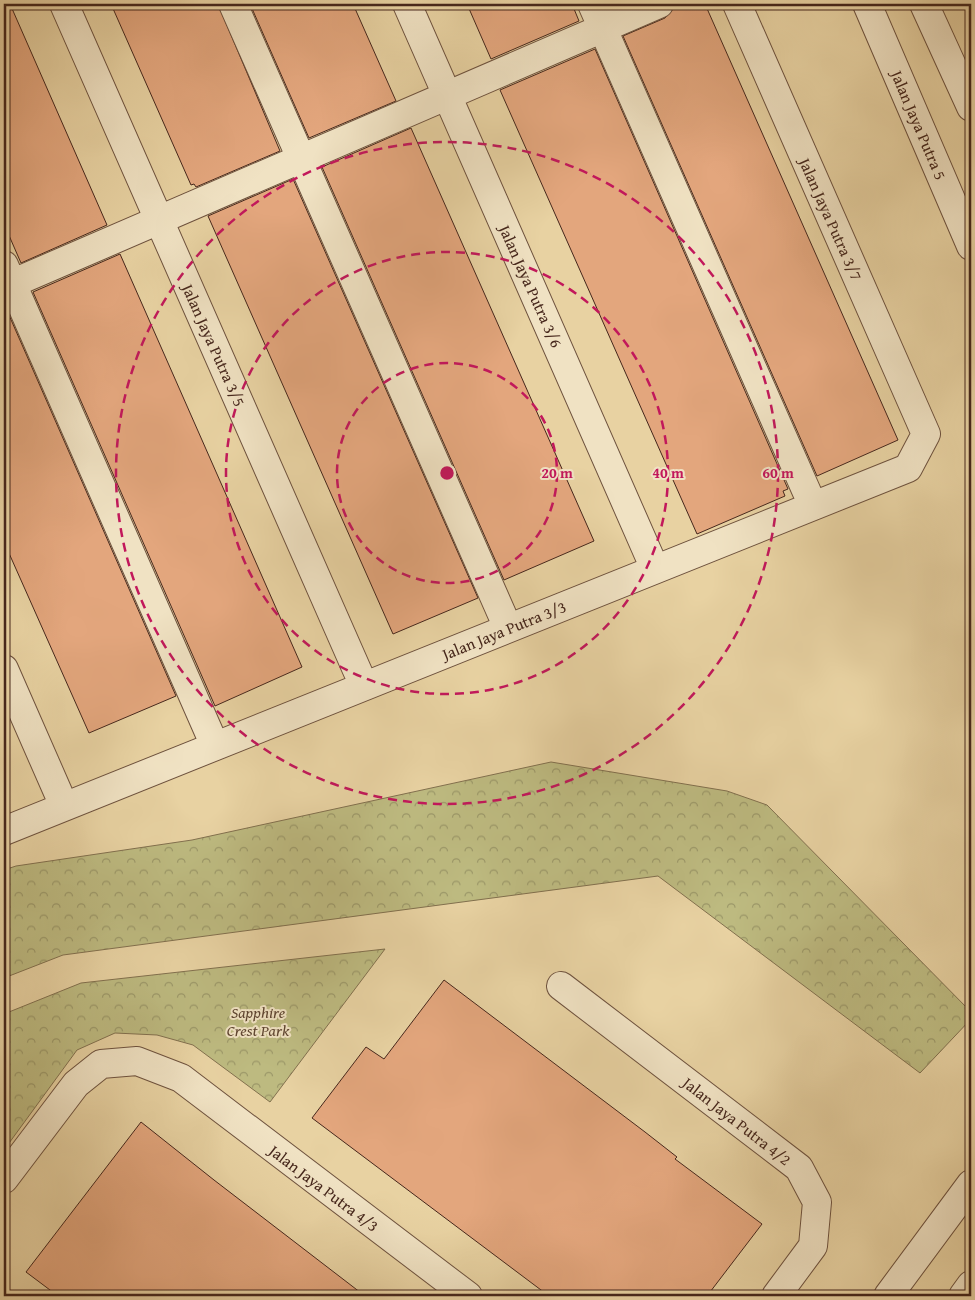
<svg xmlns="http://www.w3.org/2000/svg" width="975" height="1300" font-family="'Gentium Book Plus',serif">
<defs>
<pattern id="park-crowns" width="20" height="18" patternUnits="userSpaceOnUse" patternTransform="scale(1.25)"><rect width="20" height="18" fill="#bdba80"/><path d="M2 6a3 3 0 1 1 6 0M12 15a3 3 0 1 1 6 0" fill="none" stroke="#9b9768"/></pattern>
</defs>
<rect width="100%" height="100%" fill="#e8d2a2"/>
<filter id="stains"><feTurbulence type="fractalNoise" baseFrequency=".004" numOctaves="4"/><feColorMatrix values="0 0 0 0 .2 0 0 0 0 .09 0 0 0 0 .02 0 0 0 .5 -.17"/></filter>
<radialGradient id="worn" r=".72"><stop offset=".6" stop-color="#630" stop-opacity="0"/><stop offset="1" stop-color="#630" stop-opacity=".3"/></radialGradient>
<!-- park -->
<path fill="url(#park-crowns)" stroke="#82704e" d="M551,762L727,791L767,805L971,1012V1019L920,1073L658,876L63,955L4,978V870L16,866L192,840Z
M385,949L270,1102L193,1045L157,1035L115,1033L77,1050L4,1150V1014L81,983Z"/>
<!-- building -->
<path fill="#e3a67d" stroke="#46271c" d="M4,4H10L107,225L21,263L4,224Z
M111,4H218L280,151L196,187L194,184L191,185Z
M250,4H353L396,101L309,138Z
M467,4H572L579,21L491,59Z
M685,4H705L898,440L817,476L623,36L665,18L673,9Z
M595,49L788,489L783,491L785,496L697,534L500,90Z
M411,128L594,541L504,580L322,167Z
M293,179L478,598L393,634L208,216Z
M120,254L302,667L215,706L33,292Z
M5,306L176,696L89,733L4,542Z
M444,980L645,1132L677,1157L675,1159L762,1224L707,1296H549L312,1118L366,1047L384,1059Z
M141,1122L214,1180L365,1296H58L26,1272Z"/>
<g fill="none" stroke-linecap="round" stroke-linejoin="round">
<defs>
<path id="minor" d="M64,4L364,686
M233,4L508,628
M407,4L655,569
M592,4L813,506
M867,4L971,246
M924,4L971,107
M4,265L215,746
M4,287L659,4
M4,669L64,806
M4,831L908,468L926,434L737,4
M561,986L799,1168L817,1202L813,1246L776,1296
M4,1179L76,1084L101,1064L137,1061L181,1078L468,1296
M888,1296L971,1184
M963,1296L971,1285"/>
</defs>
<!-- minor casing -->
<use href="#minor" stroke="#6e523e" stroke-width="30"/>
<!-- minor -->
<use href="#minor" stroke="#f0e2c3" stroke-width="28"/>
</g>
<!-- distance rings -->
<g fill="none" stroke="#c2185b" stroke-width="2.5" stroke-dasharray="9 6">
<circle cx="447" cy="473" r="110"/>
<circle cx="447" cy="473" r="221"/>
<circle cx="447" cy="473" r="331"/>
</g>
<g text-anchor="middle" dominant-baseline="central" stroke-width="4" stroke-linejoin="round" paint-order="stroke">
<!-- street labels -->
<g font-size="16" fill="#46271c" stroke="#f0e2c3">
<text transform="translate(919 125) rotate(67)">Jalan Jaya Putra 5</text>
<text transform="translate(831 219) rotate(66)">Jalan Jaya Putra 3/7</text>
<text transform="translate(531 286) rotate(66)">Jalan Jaya Putra 3/6</text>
<text transform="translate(214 345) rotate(66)">Jalan Jaya Putra 3/5</text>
<text transform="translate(504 630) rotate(-22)">Jalan Jaya Putra 3/3</text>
<text transform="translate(737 1121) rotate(38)">Jalan Jaya Putra 4/2</text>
<text transform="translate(324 1188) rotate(37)">Jalan Jaya Putra 4/3</text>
</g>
<!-- park labels -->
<g font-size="16" font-style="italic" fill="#5e4430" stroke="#f0e2c3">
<text x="258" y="1012">Sapphire<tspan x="258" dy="18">Crest Park</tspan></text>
</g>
</g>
<circle cx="447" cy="473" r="8" fill="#c2185b" stroke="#f0e2c3" stroke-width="2.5"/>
<g font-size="15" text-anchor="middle" font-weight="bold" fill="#c2185b" stroke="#f0e2c3" stroke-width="4" stroke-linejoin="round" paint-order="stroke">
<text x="557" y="478">20 m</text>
<text x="668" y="478">40 m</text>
<text x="778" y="478">60 m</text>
</g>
<!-- margin -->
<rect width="975" height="1300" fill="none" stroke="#e8d2a2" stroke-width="20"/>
<rect x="5" y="5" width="965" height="1290" fill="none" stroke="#46271c" stroke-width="2.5"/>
<rect x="10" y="10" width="955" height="1280" fill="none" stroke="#46271c"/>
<rect width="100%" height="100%" filter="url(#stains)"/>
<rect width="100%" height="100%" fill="url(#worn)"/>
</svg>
